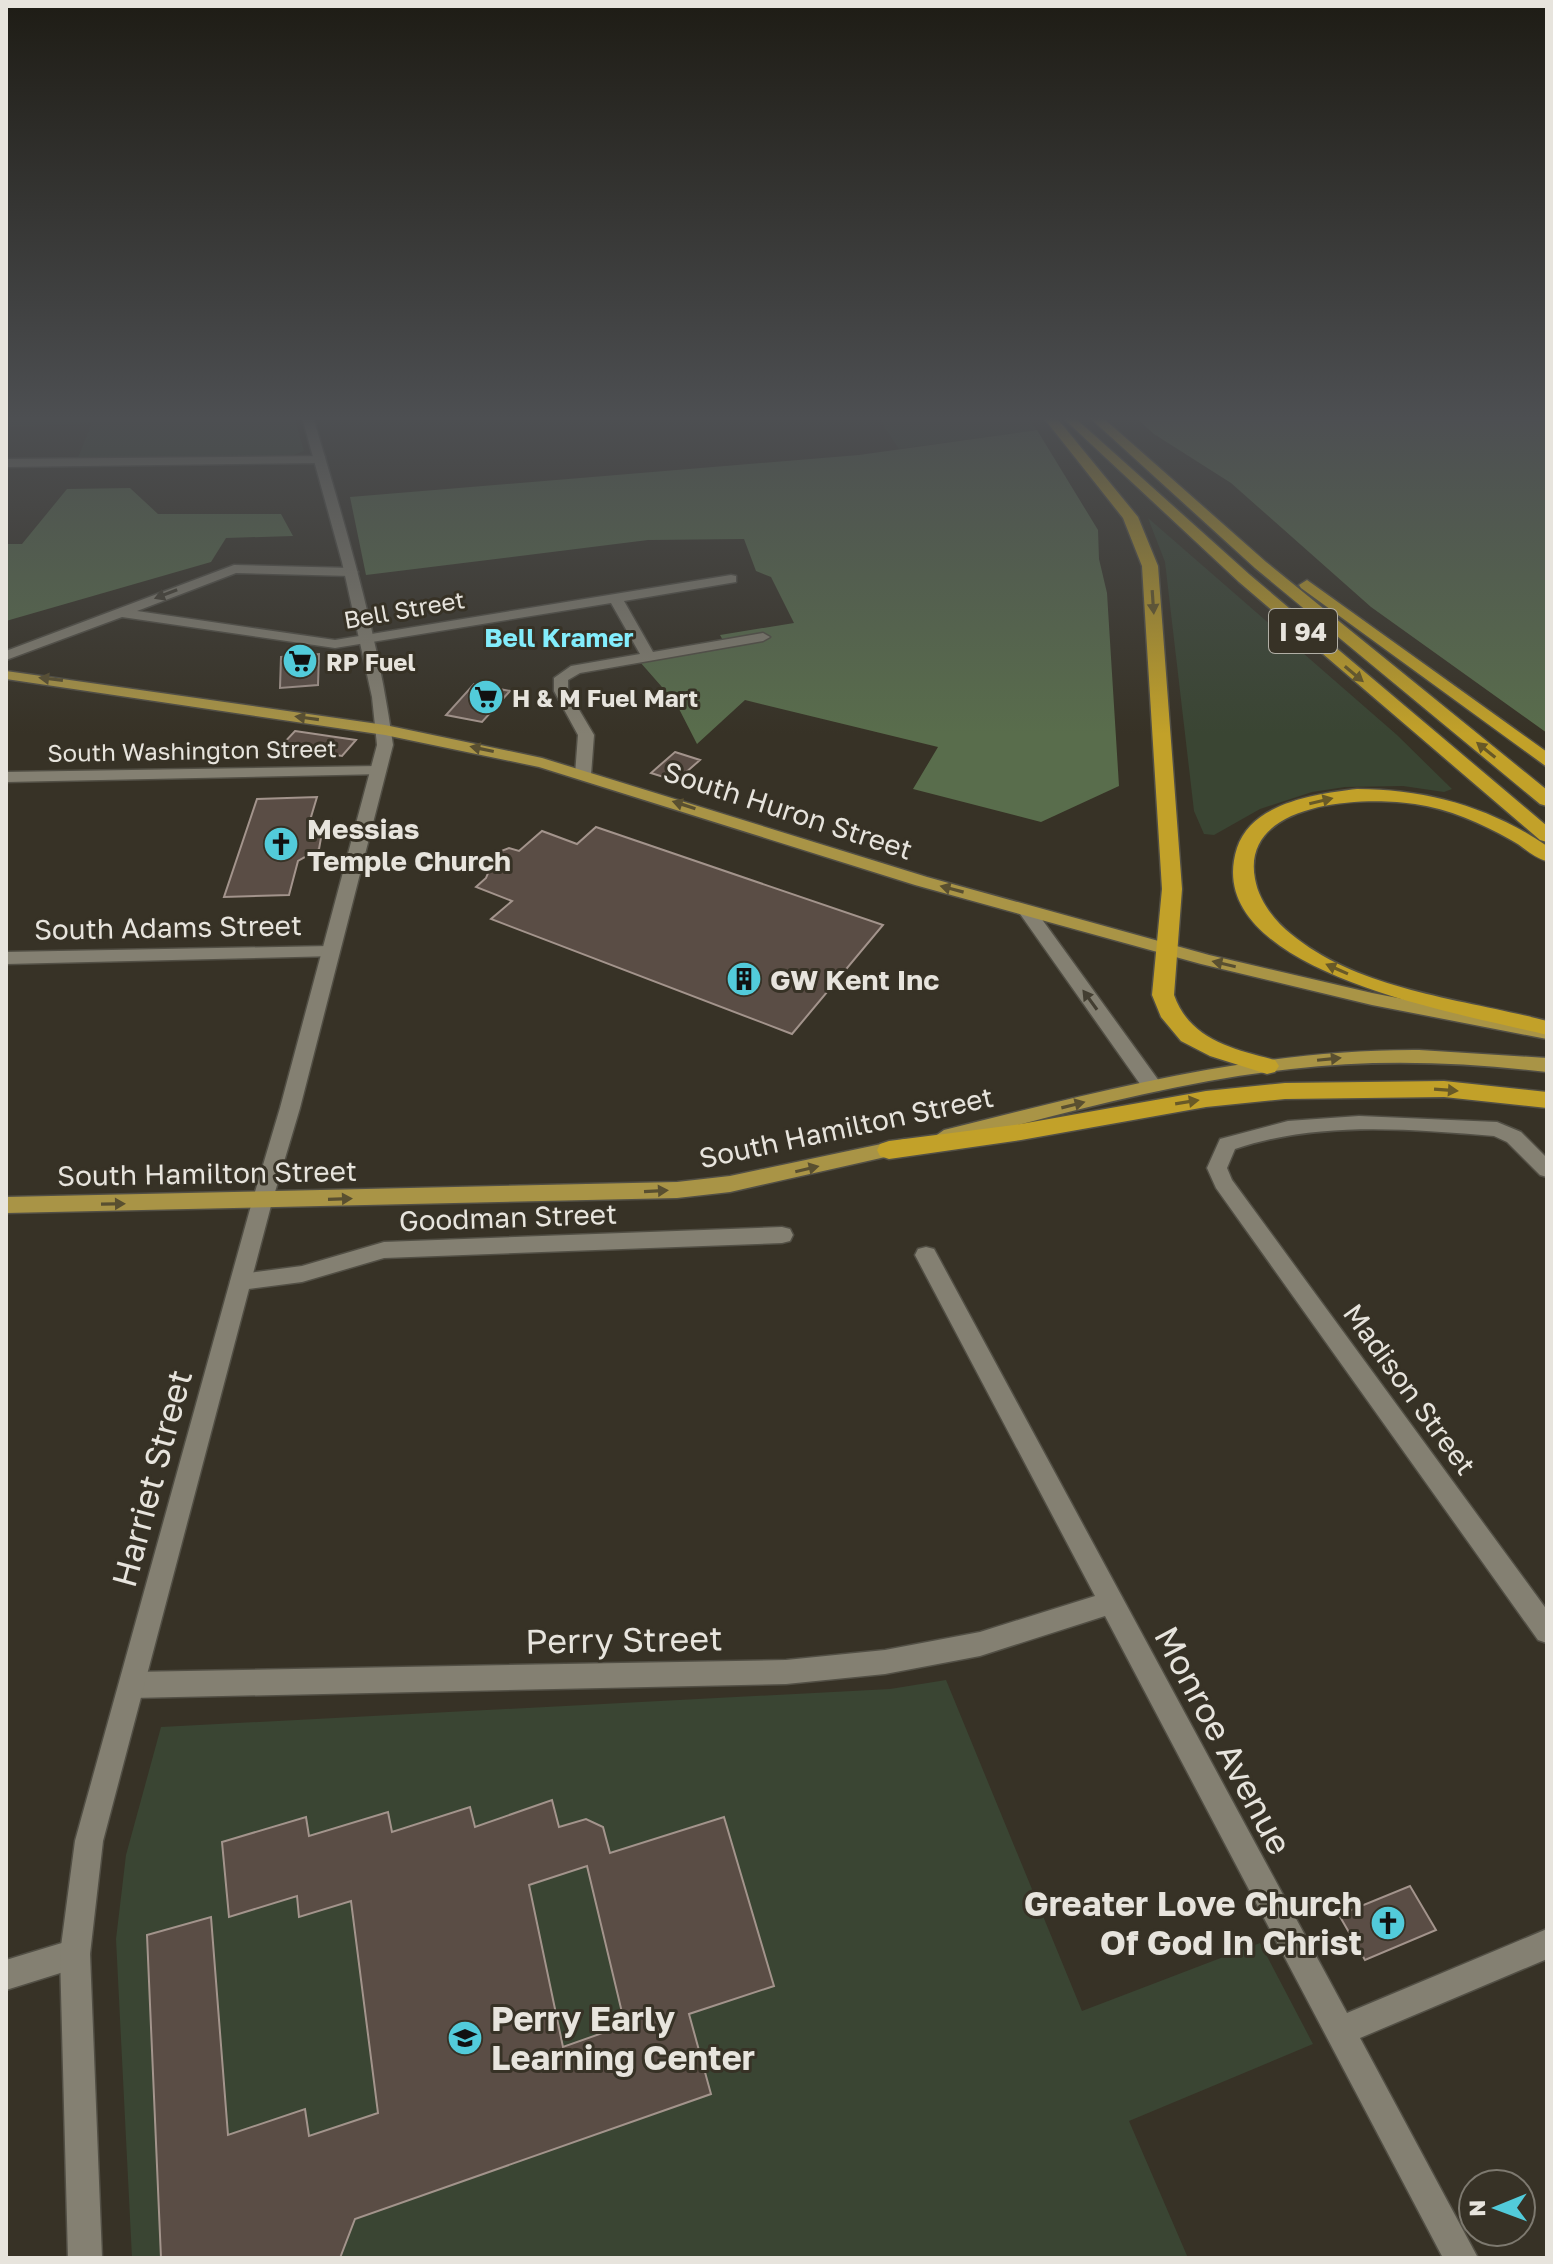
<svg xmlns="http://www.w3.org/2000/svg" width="1553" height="2264" font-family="'Golos Text',sans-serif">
<rect width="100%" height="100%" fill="#373226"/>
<!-- green -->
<path fill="#3a4533" d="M6,417H294L304,451L289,457L77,460L92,423L6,427Z
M878,417H1026L1037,430L899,449Z
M1148,518L1397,735L1452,789L1444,792L1403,786L1345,787L1312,792L1260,809L1214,835L1204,834L1194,811L1165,562Z
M946,1680L1082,2011L1260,1943L1313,2044L1129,2121L1188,2258H132L116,1939L126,1855L161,1727L890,1689Z"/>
<!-- forest -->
<path fill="#596d4c" d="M1135,417H1547V733L1371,607L1231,483L1154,434Z
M1037,430L1098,530L1099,559L1107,593L1119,786L1041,822L913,789L938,747L745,700L697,744L676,703L640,662L726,646L720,635L794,623L771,577L756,571L744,539L648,540L366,575L350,497L859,455Z
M130,488L158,514H281L293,536L226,538L211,562L6,621V544H22L67,489Z"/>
<!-- building -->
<path fill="#5a4d45" stroke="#a3948c" stroke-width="2" fill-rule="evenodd" d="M319,654L318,685L280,688L281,657Z
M474,684L510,691L482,722L446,715Z
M295,731L356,740L342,756L281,746Z
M675,752L700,760L676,781L651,773Z
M317,797L308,827L321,838L319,849L298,861L289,895L224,897L257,799Z
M596,827L883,925L792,1034L491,919L512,901L476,887L486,878L495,857L501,851L509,848L519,851L542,831L577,844Z
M552,1800L559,1827L586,1819L603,1827L610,1853L724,1817L774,1986L689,2014L711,2094L355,2219L340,2258H161L147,1935L211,1917L228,2135L305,2109L309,2136L378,2113L351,1901L299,1917L297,1896L229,1917L222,1842L306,1817L309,1836L388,1812L392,1832L470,1807L475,1827ZM587,1866L625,2025L563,2047L529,1885Z
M1410,1886L1436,1930L1365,1960L1339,1915Z"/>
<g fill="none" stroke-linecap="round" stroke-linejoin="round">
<defs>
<path id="minor" d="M325,456V462L321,463L6,467V459Z
M234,565L351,568L358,572L351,576L236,573L137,611L335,640L731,575L736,576V582L624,601L653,652L763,633L770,637L763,641L580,673L568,680V691L594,735L591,775L583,780L575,775L578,735L554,691V678L571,666L640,654L611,603L335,648L122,617L6,660V651Z
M1359,1116L1497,1122L1521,1132L1547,1158V1177L1540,1175L1507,1142L1494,1136C1408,1129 1318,1121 1235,1149L1227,1168L1232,1180L1547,1610V1643L1538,1640L1216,1188L1207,1168L1220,1139L1288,1121Z
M782,1227L790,1229L793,1235L790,1241L782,1243L384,1258L302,1282L241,1290L233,1288L230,1282L233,1276L241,1274L302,1266L384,1242Z
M926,1247L934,1249L1347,2013L1547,1929V1959L1360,2038L1478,2258H1443L1105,1616L980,1656L885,1674L786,1684L132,1698L123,1694L119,1685L123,1676L132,1672L786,1660L885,1650L980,1632L1095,1596L915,1255L918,1249Z
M75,1939L86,1943L90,1954L86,1965L6,1990V1960Z"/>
<path id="tertiary" d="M378,766L386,771L384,774L6,782V772Z
M1027,906L1033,907L1159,1081L1162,1086L1159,1091H1145L1018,911Z
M330,946L339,952L336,956L6,964V952Z
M262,1194L269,1197L272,1202L103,1841L90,1954L102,2258H68L60,1954L75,1841L252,1202L255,1197Z"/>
<path id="secondary" d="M302,417H313C345,525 378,633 393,745L300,1108L272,1202L269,1207H255L252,1202L280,1108L377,745L372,697L342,562Z"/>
<path id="primary" d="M6,671L385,725L542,758L927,877L1209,955L1372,993L1547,1027V1039L1372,1005L1201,964L915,885L539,767L385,735L6,679Z
M1419,1050L1547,1058V1072C1462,1062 1376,1059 1291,1069C1173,1082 1058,1115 944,1144L934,1137L944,1130C1101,1091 1256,1049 1419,1050Z
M905,1139L912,1141L915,1146L912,1151L730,1192L677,1198L6,1213V1197L677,1182L730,1176Z"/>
<path id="motorway" d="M1043,417H1056L1138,517L1158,566L1182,889L1174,995C1190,1040 1233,1049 1275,1060L1279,1066L1275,1072L1267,1074L1210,1056L1181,1041L1161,1017L1152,995L1162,889L1142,566L1123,518Z
M1062,417H1074L1250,575L1547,826V842L1540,840L1239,582Z
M1089,417H1102L1266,562L1547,790V806L1540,804L1255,568Z
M1307,580L1547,752V767L1301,588L1299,585Z
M1357,789C1426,789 1490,807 1547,846V861C1533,858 1523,846 1511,840C1481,823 1449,809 1415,804C1364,796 1240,801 1255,879C1259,901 1274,920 1291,934C1360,991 1464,999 1547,1021V1035C1470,1015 1197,973 1237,848C1252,802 1317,794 1357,789Z
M1444,1081L1547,1092V1108L1444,1097L1285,1099L1206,1107L1021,1140L889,1159L880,1156L877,1150L880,1144L889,1141L1021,1124L1206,1091L1285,1083Z"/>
</defs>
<!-- minor casing -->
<use href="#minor" stroke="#524f45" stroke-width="3"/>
<!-- tertiary casing -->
<use href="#tertiary" stroke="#524f45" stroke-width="3"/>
<!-- secondary casing -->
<use href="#secondary" stroke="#524f45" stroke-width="3"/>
<!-- primary casing -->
<use href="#primary" stroke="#524f45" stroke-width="3"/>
<!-- motorway casing -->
<use href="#motorway" stroke="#524f45" stroke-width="3"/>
<!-- minor -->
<use href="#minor" fill="#848072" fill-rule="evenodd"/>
<!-- tertiary -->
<use href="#tertiary" fill="#848072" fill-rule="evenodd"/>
<!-- secondary -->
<use href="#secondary" fill="#848072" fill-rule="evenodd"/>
<!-- primary -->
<use href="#primary" fill="#a99446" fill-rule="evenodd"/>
<!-- motorway -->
<use href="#motorway" fill="#c2a129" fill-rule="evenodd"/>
</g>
<!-- one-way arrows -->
<defs><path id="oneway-solid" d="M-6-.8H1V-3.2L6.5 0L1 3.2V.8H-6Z" transform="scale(2)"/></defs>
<g fill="#433e31">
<use href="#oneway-solid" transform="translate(166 594) rotate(159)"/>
<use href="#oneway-solid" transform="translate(1090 1000) rotate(-126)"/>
</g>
<g fill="#685927">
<use href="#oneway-solid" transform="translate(1153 602) rotate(86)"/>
<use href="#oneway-solid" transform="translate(1354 674) rotate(40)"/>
<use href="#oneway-solid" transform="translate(1486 750) rotate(-141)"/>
<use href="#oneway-solid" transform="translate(1321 801) rotate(-13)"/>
<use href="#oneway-solid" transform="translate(1337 969) rotate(-156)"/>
<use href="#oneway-solid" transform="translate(1446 1090) rotate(4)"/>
<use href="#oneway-solid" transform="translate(1187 1102) rotate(-9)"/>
</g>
<g fill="#594f30">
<use href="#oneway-solid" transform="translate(51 679) rotate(-173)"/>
<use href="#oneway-solid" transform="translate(307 718) rotate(-172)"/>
<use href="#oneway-solid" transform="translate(482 749) rotate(-168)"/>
<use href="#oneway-solid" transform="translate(684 805) rotate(-162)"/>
<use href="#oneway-solid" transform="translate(952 889) rotate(-165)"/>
<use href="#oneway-solid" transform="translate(1224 964) rotate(-167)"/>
<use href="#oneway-solid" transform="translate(1329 1059) rotate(-6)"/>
<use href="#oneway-solid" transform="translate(1073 1105) rotate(-14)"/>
<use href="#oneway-solid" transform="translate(807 1169) rotate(-13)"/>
<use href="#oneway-solid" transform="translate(656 1191) rotate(-3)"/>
<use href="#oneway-solid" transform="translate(340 1199) rotate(-2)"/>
<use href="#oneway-solid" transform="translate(113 1204) rotate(-1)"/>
</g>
<!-- sky -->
<linearGradient id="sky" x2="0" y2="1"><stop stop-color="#1e1c15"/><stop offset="0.57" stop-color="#4d4f52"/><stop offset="1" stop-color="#4d4f52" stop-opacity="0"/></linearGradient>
<rect width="1553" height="734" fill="url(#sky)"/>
<!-- icons -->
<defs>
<symbol id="supermarket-disc" viewBox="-11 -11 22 22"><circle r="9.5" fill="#52cbda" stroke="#373226"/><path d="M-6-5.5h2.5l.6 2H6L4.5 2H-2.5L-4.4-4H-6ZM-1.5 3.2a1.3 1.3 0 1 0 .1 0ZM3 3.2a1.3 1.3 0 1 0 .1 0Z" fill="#111"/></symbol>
<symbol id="church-disc" viewBox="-11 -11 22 22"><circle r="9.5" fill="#52cbda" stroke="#373226"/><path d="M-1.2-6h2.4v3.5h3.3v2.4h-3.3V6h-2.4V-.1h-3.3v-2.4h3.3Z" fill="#111"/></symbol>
<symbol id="building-disc" viewBox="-11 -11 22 22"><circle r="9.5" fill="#52cbda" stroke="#373226"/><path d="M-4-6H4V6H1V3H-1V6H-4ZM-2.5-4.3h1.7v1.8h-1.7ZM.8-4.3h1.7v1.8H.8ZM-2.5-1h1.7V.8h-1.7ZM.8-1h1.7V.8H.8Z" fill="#111"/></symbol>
<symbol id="school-disc" viewBox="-11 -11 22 22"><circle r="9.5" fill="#52cbda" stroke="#373226"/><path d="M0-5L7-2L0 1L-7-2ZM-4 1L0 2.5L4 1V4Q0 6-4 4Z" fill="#111"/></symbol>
</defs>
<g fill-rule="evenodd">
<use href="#supermarket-disc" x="280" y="641" width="40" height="40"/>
<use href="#supermarket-disc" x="466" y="677" width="40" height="40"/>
<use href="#church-disc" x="261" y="824" width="40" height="40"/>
<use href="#building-disc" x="724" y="959" width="40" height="40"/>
<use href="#church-disc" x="1368" y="1903" width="40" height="40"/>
<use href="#school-disc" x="445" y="2018" width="40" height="40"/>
</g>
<g text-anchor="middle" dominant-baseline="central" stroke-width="6" stroke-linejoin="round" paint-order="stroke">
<!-- far-street labels -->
<g font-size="24" fill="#e7e4dd" stroke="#373226">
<text transform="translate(404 609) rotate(-10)">Bell Street</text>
<text transform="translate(192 750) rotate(-1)">South Washington Street</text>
</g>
<!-- far-poi labels -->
<g font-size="24" font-weight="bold" fill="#e7e4dd" stroke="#373226" text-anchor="start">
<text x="326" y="661">RP Fuel</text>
<text x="512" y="697">H &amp; M Fuel Mart</text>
</g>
<!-- shield labels -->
<rect fill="#373226" stroke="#b2afa6" stroke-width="2" x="1269" y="609" width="68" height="44" rx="6"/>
<g font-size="26" font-weight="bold" fill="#e7e4dd">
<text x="1303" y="631">I 94</text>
</g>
<!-- far-neighbourhood labels -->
<g font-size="26" font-weight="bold" fill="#83edfb" stroke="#373226">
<text x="559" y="637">Bell Kramer</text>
</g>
<!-- street labels -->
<g font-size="28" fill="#e7e4dd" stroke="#373226">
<text transform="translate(788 810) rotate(18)">South Huron Street</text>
<text transform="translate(168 927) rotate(-1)">South Adams Street</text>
<text transform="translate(846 1127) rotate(-12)">South Hamilton Street</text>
<text transform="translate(207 1173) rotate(-1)">South Hamilton Street</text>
<text transform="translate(508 1217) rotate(-2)">Goodman Street</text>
<text transform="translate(1410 1389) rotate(54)">Madison Street</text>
</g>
<!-- poi labels -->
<g font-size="28" font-weight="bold" fill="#e7e4dd" stroke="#373226" text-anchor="start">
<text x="307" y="828">Messias<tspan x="307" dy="32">Temple Church</tspan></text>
<text x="770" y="979">GW Kent Inc</text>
</g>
<!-- near-street labels -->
<g font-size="34" fill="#e7e4dd" stroke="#373226">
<text transform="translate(151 1478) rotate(-75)">Harriet Street</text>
<text transform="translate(624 1639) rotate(-1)">Perry Street</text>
<text transform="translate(1224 1740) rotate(62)">Monroe Avenue</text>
</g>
<!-- near-poi labels -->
<g font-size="34" font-weight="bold" fill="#e7e4dd" stroke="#373226" text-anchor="end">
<text x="1362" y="1903">Greater Love Church<tspan x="1362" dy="39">Of God In Christ</tspan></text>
<text x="491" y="2018" text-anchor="start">Perry Early<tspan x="491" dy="39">Learning Center</tspan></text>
</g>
</g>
<!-- border -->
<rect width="1553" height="2264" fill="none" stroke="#e7e4dd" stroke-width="16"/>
<!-- north arrow -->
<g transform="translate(1497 2208) rotate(269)"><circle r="38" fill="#373226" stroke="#7d796f" stroke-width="2"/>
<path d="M0-6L14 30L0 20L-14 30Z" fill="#52cbda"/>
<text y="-12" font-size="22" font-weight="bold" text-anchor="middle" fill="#e7e4dd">N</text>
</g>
</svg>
